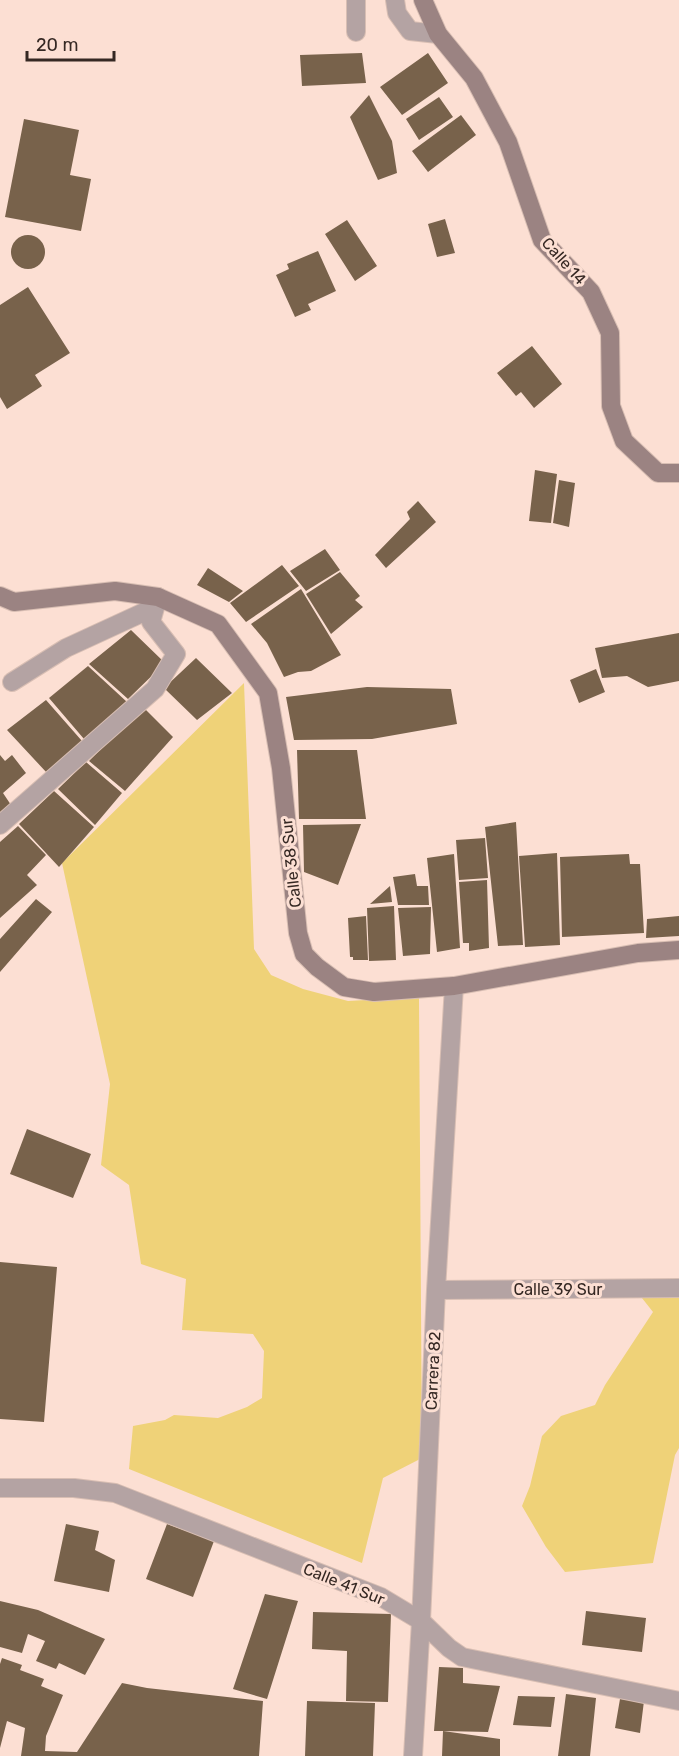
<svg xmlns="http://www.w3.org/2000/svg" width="679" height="1756" font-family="Rubik,sans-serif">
<rect width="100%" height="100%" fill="#fcdfd3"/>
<!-- green -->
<path fill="#efd278" d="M244,683L254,949L271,975L303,989L348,1001L419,997L422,1458L383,1478L362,1563L129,1469L133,1426L165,1420L174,1415L218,1418L247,1407L262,1398L264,1351L253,1334L182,1330L186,1279L141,1264L129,1185L101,1165L110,1084L62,863Z
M638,1293L679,1294V1448L675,1455L653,1563L565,1572L546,1547L522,1506L530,1486L542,1436L561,1416L595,1405L605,1385L653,1312Z"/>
<!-- building -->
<path fill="#78624b" d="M362,53L366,83L302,86L300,55Z
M428,53L448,83L402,115L380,87Z
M369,95L392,141L397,173L378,180L350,117Z
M439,97L453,117L419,140L406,119Z
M461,115L476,135L428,172L412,151Z
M24,119L79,130L70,175L91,179L81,231L5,217Z
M445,219L455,253L437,257L428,224Z
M347,220L377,266L355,281L325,234Z
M11 252a17 17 0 1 1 34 0a17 17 0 1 1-34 0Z
M318,251L336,291L308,304L311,310L295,317L276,275L289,269L287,264Z
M28,287L70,353L35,375L42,386L7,409L0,397V305Z
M532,346L562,384L534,408L521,392L516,396L497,373Z
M535,470L557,474L551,523L529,521Z
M559,480L575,483L569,527L553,523Z
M418,501L436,522L386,568L375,555L410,519L407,512Z
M325,549L340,570L306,591L290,571Z
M282,565L299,586L246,622L230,603Z
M208,568L243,591L229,602L197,585Z
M340,572L360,596L355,600L363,607L331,634L306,594Z
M301,589L341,655L311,671L298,672L284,677L267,643L251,624Z
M131,630L165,663L128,699L89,664Z
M679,633V681L648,687L627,676L602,678L595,648Z
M196,658L232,693L197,720L164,688Z
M88,666L127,702L84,739L49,698Z
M596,669L605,692L579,703L570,680Z
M367,687L451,689L457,724L372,739L294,740L286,697Z
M46,700L82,741L47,773L7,730Z
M143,707L173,737L125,791L89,761Z
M297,750H357L366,819H299Z
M0,755L5,761L12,755L26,773L3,793L11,805L0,815Z
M86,762L122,793L95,825L58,789Z
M54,791L94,827L59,867L19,824Z
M516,822L523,945L498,946L485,827Z
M361,824L338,885L304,872L303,825Z
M18,826L46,855L27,875L37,885L0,918V842Z
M485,838L488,878L459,880L456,840Z
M557,853L560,945L525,947L519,856Z
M454,854L460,948L437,952L427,858Z
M629,854L630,864H640L644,933L562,937L560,857Z
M415,874L417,886H428L429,905H398L393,877Z
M487,880L489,948L469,951V943H463L459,882Z
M390,886L392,902L370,904Z
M36,899L52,912L0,972V939Z
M394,906L396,960L369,961L367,908Z
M431,907L430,954L403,956L398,908Z
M366,916L368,960H353V957H350L348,918Z
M679,916V936L646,938L647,919Z
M27,1129L91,1154L73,1198L10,1174Z
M0,1262L57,1267L44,1422L0,1419Z
M66,1524L99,1531L95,1550L115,1560L109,1592L54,1581Z
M167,1524L214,1541L193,1597L146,1579Z
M265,1594L298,1601L267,1699L233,1689Z
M0,1601L38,1610L105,1639L85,1675L59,1663L56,1669L36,1661L45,1641L28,1634L22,1653L0,1647Z
M586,1611L646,1618L642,1652L582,1645Z
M313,1612L391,1614L388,1702L346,1701L347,1651L312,1649Z
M2,1658L22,1665L20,1670L44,1679L41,1686L63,1695L46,1736L45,1751L77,1752L122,1683L147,1688L263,1701L259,1756H21L25,1728L7,1721L0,1748V1664Z
M439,1667L463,1668V1683L500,1686L488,1732L443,1731L500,1739V1756H442L443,1731H434Z
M566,1694L596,1698L590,1756H558Z
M518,1696L555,1697L551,1727L513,1725Z
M620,1699L644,1701L640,1733L615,1728Z
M307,1701L375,1703L373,1756H305Z"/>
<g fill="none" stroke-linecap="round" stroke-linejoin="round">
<defs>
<path id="street" d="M356,0V32
M395,0L397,13L410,31L438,34
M12,682L66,648L155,607
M0,825L155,689L176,654L151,622L158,597
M436,1290L679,1288
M0,1488H74L115,1493L381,1597L421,1621L449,1648L462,1657L679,1701
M413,1756L421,1621L436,1290L454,986"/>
<path id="secondary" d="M423,0L438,34L474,78L508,142L542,240L591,292L610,333L611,406L624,441L658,473H679
M0,596L14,602L115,591L158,597L218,624L268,693L281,768L298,933L304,954L317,967L344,987L374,992L454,986L638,953L679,950"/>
</defs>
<!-- street casing -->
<use href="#street" stroke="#d8beb3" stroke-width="20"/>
<!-- secondary casing -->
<use href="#secondary" stroke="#d8beb3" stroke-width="20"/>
<!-- street -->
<use href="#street" stroke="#b4a3a3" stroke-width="18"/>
<!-- secondary -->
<use href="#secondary" stroke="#9b8382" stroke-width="18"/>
</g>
<g text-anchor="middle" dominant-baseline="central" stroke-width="6" stroke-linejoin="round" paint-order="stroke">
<!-- street labels -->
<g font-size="16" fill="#352823" stroke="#fcdfd3">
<text transform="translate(564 261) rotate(48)">Calle 14</text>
<text transform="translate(291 863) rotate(-96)">Calle 38 Sur</text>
<text x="558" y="1289">Calle 39 Sur</text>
<text transform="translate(433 1371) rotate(-87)">Carrera 82</text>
<text transform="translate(344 1584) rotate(22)">Calle 41 Sur</text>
</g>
</g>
<!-- scale -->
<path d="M27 51v9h87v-9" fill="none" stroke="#352823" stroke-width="3"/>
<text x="36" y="51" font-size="18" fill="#352823" stroke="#fcdfd3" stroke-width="4.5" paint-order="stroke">20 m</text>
</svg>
